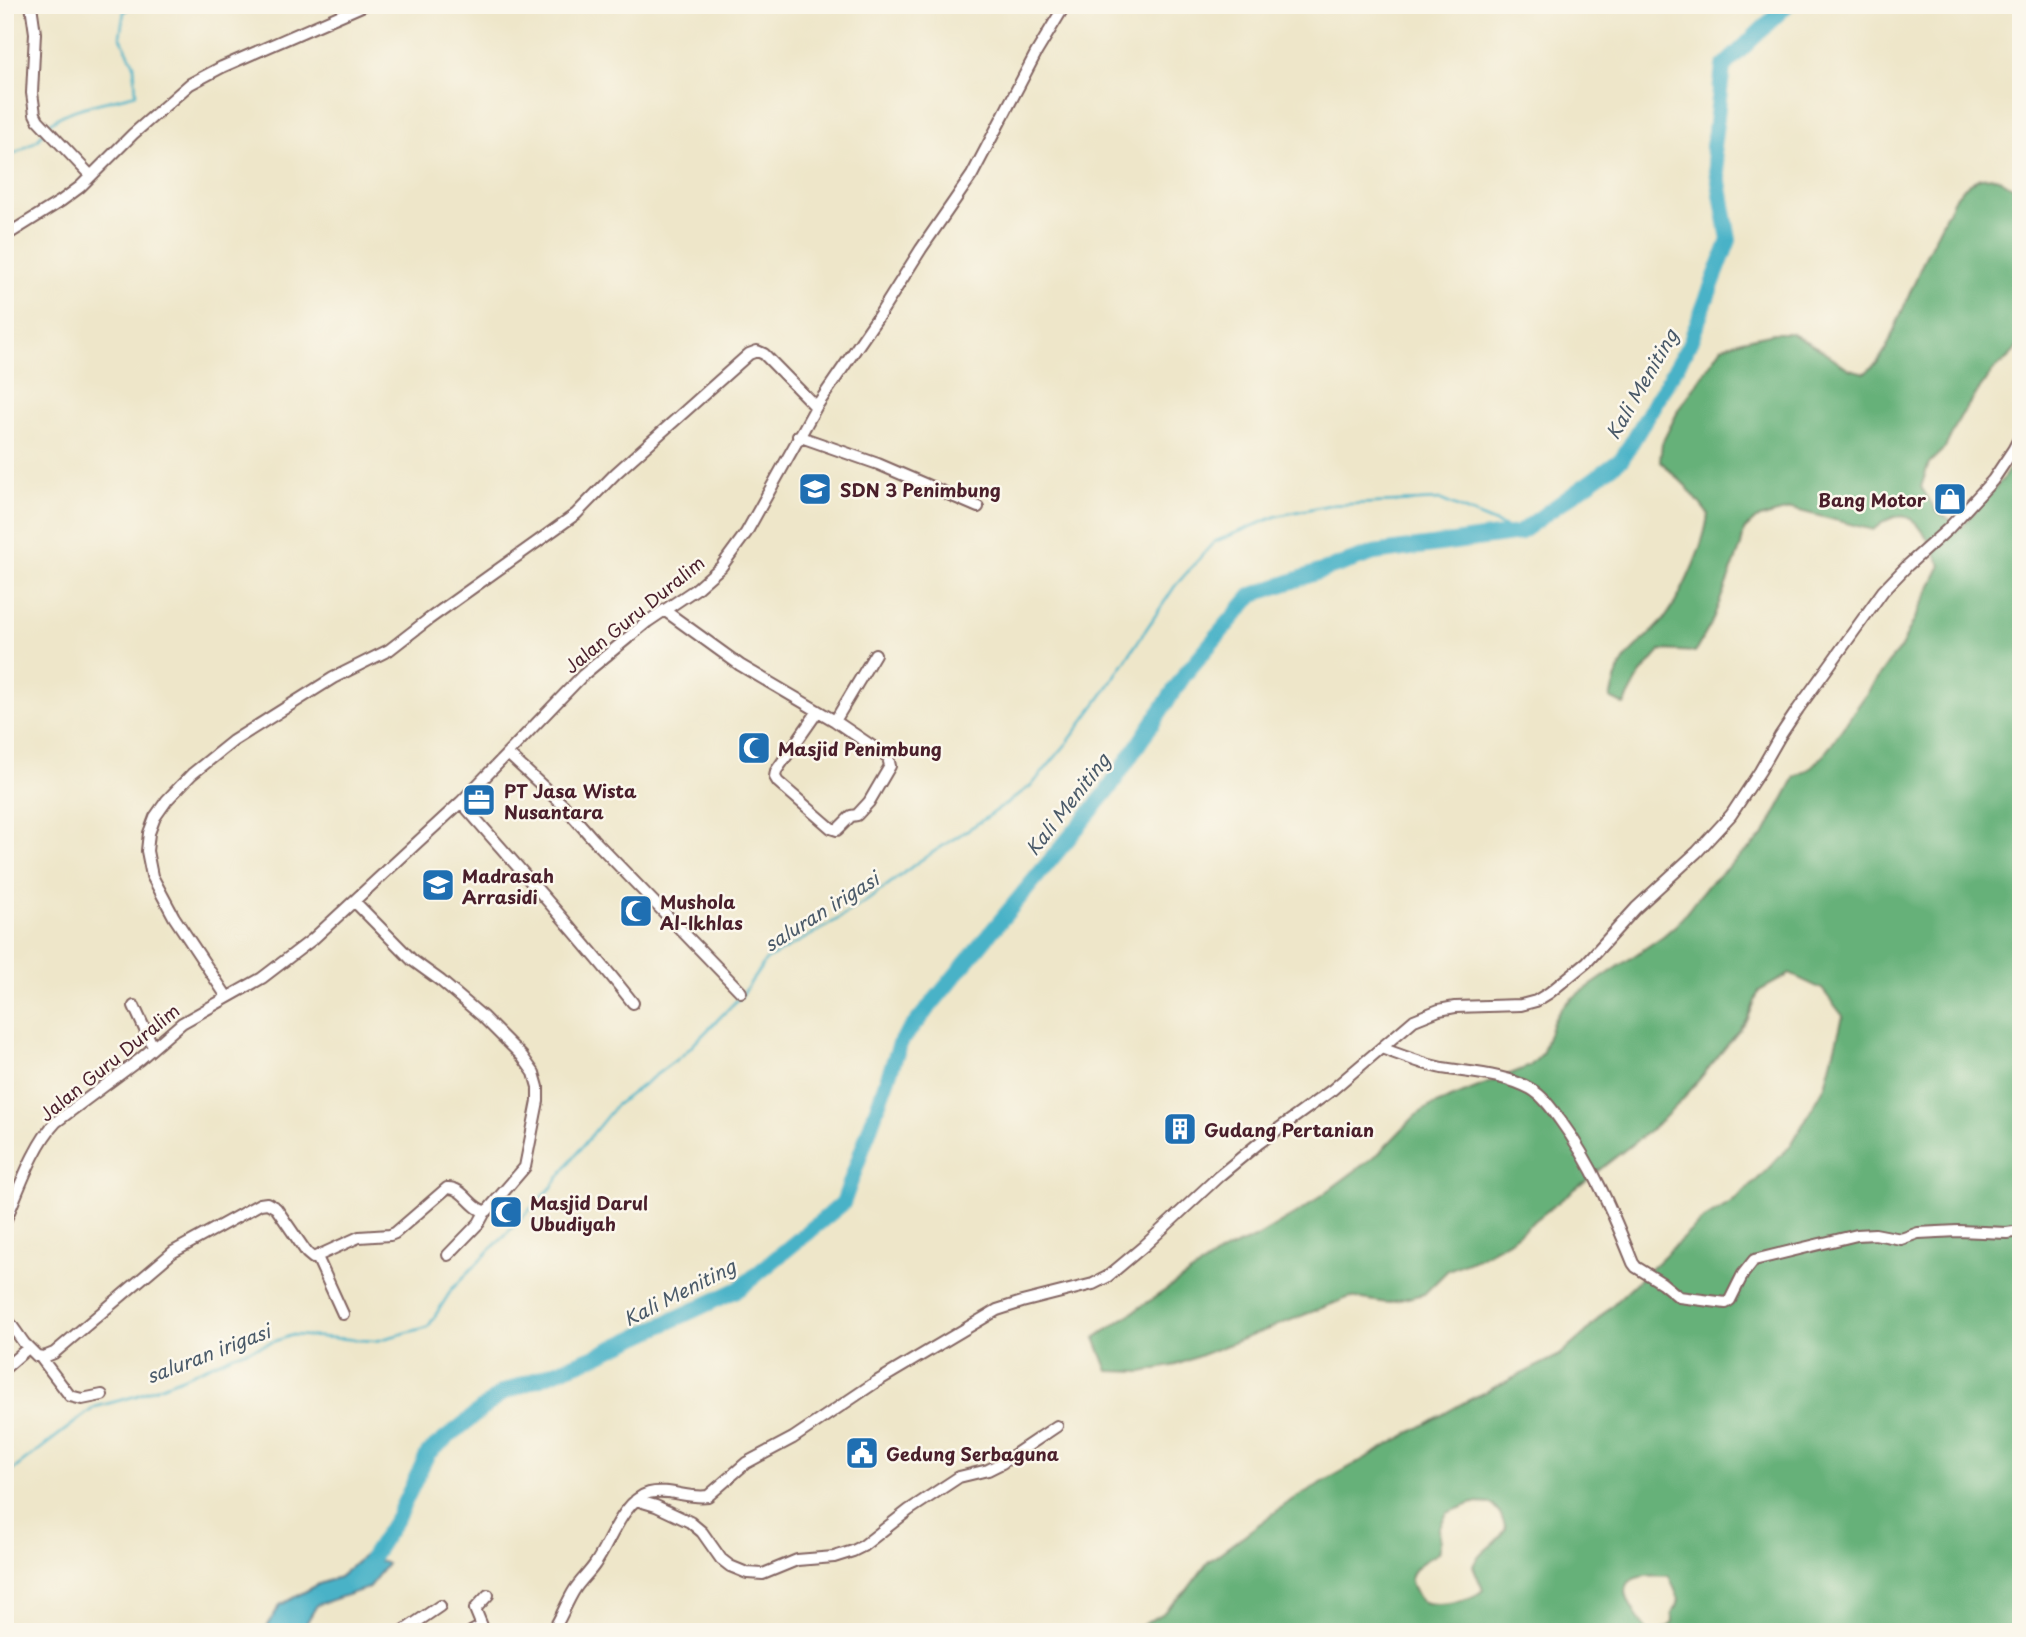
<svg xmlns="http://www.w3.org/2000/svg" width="2026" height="1637" font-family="'Playpen Sans',sans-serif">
<rect width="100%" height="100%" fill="#fbf7ec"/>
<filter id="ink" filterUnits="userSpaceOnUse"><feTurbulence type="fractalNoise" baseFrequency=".0143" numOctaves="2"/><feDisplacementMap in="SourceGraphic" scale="14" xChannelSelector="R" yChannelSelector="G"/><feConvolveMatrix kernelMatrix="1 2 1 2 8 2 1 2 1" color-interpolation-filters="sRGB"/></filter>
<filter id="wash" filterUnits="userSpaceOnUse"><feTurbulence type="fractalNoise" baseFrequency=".00686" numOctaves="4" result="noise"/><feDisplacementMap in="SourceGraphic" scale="28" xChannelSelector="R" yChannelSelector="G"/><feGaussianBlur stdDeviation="1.57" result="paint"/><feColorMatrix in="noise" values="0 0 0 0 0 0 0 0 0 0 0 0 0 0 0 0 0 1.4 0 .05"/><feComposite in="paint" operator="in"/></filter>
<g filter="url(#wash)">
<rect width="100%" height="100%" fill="#eee6c9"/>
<!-- forest -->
<path fill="#66b179" stroke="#586852" stroke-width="2" fill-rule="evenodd" d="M1996,177L2014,188L2021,181V341L2011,355L1992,372L1960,417L1945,448L1929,463L1921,487L1936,510L1961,528L2002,480L2021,451V1632H1659L1667,1628L1673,1622L1672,1613L1677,1607L1679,1599L1669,1576C1644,1574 1613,1575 1632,1608C1637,1616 1641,1625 1649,1632H1132L1164,1612L1187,1590L1208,1562L1293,1499L1465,1402L1560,1355L1585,1333L1608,1309L1701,1221L1732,1202L1757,1180L1791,1145L1825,1086L1843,1016L1822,989L1790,974L1759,991L1747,1021L1684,1098L1659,1123L1509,1241L1480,1257L1448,1270L1424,1294L1387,1303L1350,1297L1176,1365L1142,1372L1108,1371L1095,1338L1222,1252L1255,1238L1302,1210L1379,1153L1415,1116L1429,1107L1530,1066L1542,1054L1553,1022L1561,1008L1574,997L1663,936L1677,924L1709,884L1764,835L1795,777L1811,768L1823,756L1888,663L1900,649L1941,565C1924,534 1913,495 1873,530L1792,509L1756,519L1744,530L1741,546L1711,624L1695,652L1661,650L1640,675L1624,705L1610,698C1614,684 1617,670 1626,658C1636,645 1650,636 1661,623C1680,601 1705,544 1708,514L1686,486L1660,461L1662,443L1679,409L1722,347L1742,340L1774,333H1791L1822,350L1849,369L1865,373L1877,363L1886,349L1926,255L1954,199L1965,186L1980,178ZM1473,1503L1492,1504L1500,1513L1506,1528C1499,1544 1479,1550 1473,1566L1483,1590C1471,1601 1440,1607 1424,1602C1418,1600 1417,1594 1414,1589C1410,1582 1409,1575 1415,1569C1420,1562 1430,1558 1438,1553L1440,1544L1439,1528L1447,1513Z"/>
<!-- water -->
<path fill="#49b2c7" stroke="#4a6879" stroke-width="2" d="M366,1554L387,1564L368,1588L317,1605L301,1632H264L280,1605L319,1584L339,1577Z"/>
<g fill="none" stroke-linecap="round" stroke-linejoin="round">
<!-- stream -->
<path stroke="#49b2c7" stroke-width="2.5" d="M48,126C61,108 113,101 136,94L134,64L120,36L124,12L133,5
M5,159L38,140L44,131
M5,1476L95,1407L136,1396L184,1377L233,1355L293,1335L375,1341L428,1327L452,1289L552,1187L572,1159L616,1105L685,1053L742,995L766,960L822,929L868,900L918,862L989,816L1032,785L1068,742L1105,691L1175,586L1214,542L1277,516L1329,505L1441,500L1519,533"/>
<!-- river -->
<path stroke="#49b2c7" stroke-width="16" d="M359,1573L363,1571L398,1516L428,1453L502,1393L598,1355L739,1289L843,1203L901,1041L1106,793L1185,674L1252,595L1374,553L1519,533L1622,459L1689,345L1729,240L1713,147L1723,67L1787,5"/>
</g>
</g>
<g filter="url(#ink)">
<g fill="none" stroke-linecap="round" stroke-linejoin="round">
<defs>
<path id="street" d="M31,5L35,33L32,93L35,114L38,120L56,139L91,176
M5,236L61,201L80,187L133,134L190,84L222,67L364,5
M798,436L878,464L978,507
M664,610L740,665L835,721L888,757L890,766L869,802L857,815L851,816L837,830L831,828L778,782L775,777L776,771L818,711
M835,721L875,654
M508,754L563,805L593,839L741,992
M461,802C519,869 579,934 633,1003
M227,997L174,917L152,876L147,851L149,833L155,817L167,800L192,774L233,741L333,678L389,650L429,619L576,514L616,473L749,354L757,351L764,354L816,407
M134,1006L153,1047
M1381,1048C1401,1055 1422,1064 1442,1068C1472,1073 1504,1074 1531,1089C1543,1096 1552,1109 1560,1120C1593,1165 1612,1211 1633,1263L1636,1267L1662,1283L1679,1297L1726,1303L1730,1300L1743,1274L1754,1260L1857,1235L1875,1234L1901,1239L1918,1233L1958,1231L2007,1233L2021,1231
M5,1221C19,1190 33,1146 56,1122L139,1060L182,1023L262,978L313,939L461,802L583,675L647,622L696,589L721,567L746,533L816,407L882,311L921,249L972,175L1036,53L1065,5
M448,1255L479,1223L485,1212
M317,1257L343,1314
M5,1316L24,1343L37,1356L44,1357L54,1353L173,1252L260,1204L267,1203L276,1208L307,1253L313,1258L359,1237L390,1235L395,1233L447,1188C465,1187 471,1211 487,1211L525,1167L538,1101V1087L534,1073L522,1056L482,1016L441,981L412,960L354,901
M41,1358L70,1396L82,1399L102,1395
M5,1368L28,1348
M636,1500L656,1506L690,1522L702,1532L721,1559L730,1566L747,1573L763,1574L797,1560L834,1557L853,1551L863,1546L909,1510L959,1477L988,1470L1002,1463L1057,1426
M402,1632L440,1606
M471,1632L482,1626L475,1609L488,1595
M552,1632C561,1619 566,1603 575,1589C581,1580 589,1573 595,1564C610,1543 623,1500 649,1493C669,1488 688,1499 708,1496L746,1463L793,1438L876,1382L997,1310L1022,1302L1093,1284L1107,1277L1144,1246L1219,1176L1259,1143L1332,1090L1414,1020L1439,1010L1455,1007L1521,1005L1536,1001L1549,993L1587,962L1636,908L1697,852L1731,815L1760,771L1780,736L1798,709L1883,591L1908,565L1948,529L1993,480L2013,450L2021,435"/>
</defs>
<!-- street casing -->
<use href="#street" stroke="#836562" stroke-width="14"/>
<!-- street -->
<use href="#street" stroke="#fff" stroke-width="10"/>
</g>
</g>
<!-- icons -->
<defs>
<symbol id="school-square" viewBox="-11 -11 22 22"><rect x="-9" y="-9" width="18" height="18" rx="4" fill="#1f6fb2" stroke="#fbf7ec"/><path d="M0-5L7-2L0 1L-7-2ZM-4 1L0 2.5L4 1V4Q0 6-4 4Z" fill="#fff"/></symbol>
<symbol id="shop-square" viewBox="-11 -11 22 22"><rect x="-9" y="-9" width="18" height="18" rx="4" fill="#1f6fb2" stroke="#fbf7ec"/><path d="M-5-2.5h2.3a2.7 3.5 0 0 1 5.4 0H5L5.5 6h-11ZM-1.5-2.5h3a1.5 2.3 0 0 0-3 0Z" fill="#fff"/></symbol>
<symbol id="mosque-square" viewBox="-11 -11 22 22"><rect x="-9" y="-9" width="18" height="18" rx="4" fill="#1f6fb2" stroke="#fbf7ec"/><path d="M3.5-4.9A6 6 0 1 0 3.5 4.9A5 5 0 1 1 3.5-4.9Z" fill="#fff"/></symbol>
<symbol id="office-square" viewBox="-11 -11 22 22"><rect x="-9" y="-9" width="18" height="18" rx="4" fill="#1f6fb2" stroke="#fbf7ec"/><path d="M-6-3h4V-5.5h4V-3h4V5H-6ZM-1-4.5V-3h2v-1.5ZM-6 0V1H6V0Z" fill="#fff"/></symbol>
<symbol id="building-square" viewBox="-11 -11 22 22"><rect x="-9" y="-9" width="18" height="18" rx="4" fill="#1f6fb2" stroke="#fbf7ec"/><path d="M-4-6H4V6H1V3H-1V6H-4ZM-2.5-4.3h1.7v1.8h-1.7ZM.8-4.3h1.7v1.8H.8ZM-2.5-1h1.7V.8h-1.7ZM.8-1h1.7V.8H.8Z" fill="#fff"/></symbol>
<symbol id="civic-square" viewBox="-11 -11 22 22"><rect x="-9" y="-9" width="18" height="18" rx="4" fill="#1f6fb2" stroke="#fbf7ec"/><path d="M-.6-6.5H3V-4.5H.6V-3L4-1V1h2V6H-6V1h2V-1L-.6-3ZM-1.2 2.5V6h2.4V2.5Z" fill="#fff"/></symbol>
</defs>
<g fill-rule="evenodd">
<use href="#school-square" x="796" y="470" width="38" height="38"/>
<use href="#shop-square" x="1931" y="480" width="38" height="38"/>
<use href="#mosque-square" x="735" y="729" width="38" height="38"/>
<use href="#office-square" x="460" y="781" width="38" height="38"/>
<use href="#school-square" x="419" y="866" width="38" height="38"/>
<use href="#mosque-square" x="617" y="892" width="38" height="38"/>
<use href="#building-square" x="1161" y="1110" width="38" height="38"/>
<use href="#mosque-square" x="487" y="1193" width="38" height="38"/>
<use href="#civic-square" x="843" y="1434" width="38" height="38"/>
</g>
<g text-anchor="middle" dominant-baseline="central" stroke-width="5" stroke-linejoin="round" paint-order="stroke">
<!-- poi labels -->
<g font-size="18" font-weight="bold" fill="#4a1f2b" stroke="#fbf7ec" text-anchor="start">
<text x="840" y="489">SDN 3 Penimbung</text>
<text x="1926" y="499" text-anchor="end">Bang Motor</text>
<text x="778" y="748">Masjid Penimbung</text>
<text x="504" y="790">PT Jasa Wista<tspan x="504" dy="21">Nusantara</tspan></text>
<text x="462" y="875">Madrasah<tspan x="462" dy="21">Arrasidi</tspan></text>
<text x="660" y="901">Mushola<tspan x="660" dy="21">Al-Ikhlas</tspan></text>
<text x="1204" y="1129">Gudang Pertanian</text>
<text x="530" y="1202">Masjid Darul<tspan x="530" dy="21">Ubudiyah</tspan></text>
<text x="886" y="1453">Gedung Serbaguna</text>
</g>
<!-- street labels -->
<g font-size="18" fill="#4a1f2b" stroke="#fbf7ec">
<text transform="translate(634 614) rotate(-39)">Jalan Guru Duralim</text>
<text transform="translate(109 1062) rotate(-39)">Jalan Guru Duralim</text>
</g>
<!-- water labels -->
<g font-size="19" font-style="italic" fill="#4a5a69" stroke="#fbf7ec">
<text transform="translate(1641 384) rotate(-60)">Kali Meniting</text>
<text transform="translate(1067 804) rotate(-52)">Kali Meniting</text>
<text transform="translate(821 911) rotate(-32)">saluran irigasi</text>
<text transform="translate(679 1292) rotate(-27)">Kali Meniting</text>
<text transform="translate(208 1353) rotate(-21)">saluran irigasi</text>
</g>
</g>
<!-- margin -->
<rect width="2026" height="1637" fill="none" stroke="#fbf7ec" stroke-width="28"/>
</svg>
